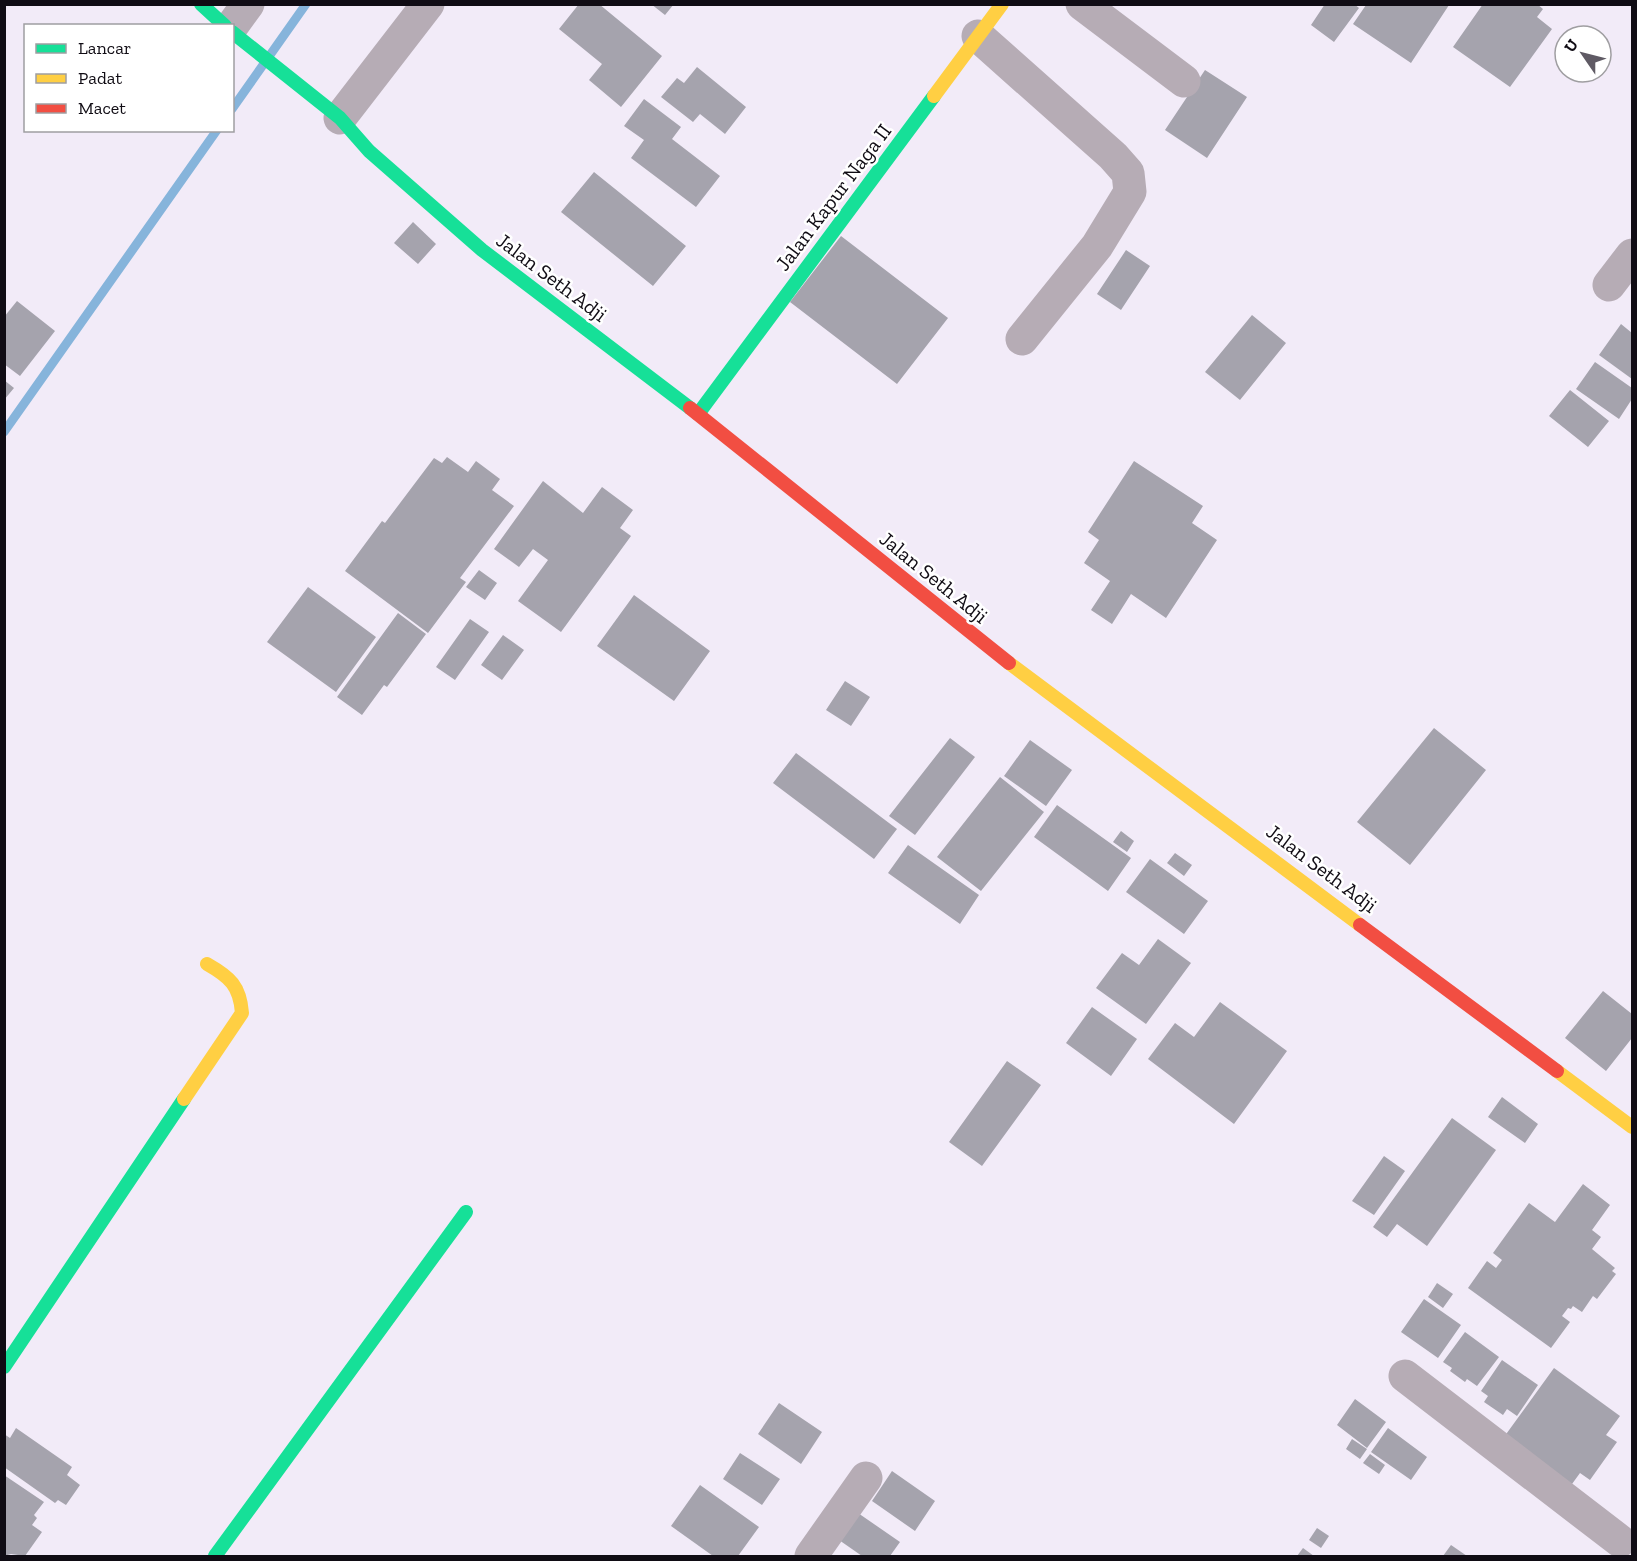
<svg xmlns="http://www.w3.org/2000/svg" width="1637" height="1561" font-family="'Zilla Slab',serif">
<rect width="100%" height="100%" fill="#f2ebf8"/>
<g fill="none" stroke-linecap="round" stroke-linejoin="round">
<!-- stream -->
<path stroke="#86b4db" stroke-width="9" d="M232,109L306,4
M4,432L217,130"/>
</g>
<!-- building -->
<path fill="#a5a3ad" d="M579,4H599L662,56L621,107L589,80L602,64L559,29Z
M651,4H674L665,15Z
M1325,4H1354L1359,8L1334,42L1311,25Z
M1483,4H1537L1543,9L1537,17L1552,29L1510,87L1453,47Z
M1366,5H1449L1411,63L1353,24Z
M697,67L746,107L725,134L700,114L693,122L661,97L677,78L684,83Z
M1205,70L1247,97L1207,158L1165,130Z
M644,99L681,127L672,139L720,176L696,207L631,158L644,140L624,126Z
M594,172L686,246L653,286L561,212Z
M413,222L436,244L418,264L394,243Z
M841,236L948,318L897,384L790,302Z
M1126,250L1150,266L1121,310L1097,294Z
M17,301L55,331L20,376L4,364V317Z
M1252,315L1286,343L1240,400L1205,372Z
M1621,324L1632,333V379L1599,355Z
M1595,362L1632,388V399L1619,419L1576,389Z
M4,380L14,388L4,400Z
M1570,390L1609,421L1588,447L1549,416Z
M447,457L468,472L476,461L500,479L492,490L514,506L460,578L466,582L428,633L345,571L382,521L385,523L434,458L442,463Z
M1134,461L1203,506L1192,523L1217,540L1166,618L1131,594L1112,624L1091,610L1110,581L1084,563L1099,540L1088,532Z
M543,481L583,513L602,487L633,510L620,528L631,536L561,632L518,601L548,560L533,549L519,567L494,549Z
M479,570L497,583L485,600L466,587Z
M308,587L376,637L336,692L267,642Z
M634,595L710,651L674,701L597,646Z
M398,613L426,634L387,687L384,685L362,715L337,697Z
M470,619L489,632L455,680L436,667Z
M503,635L524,650L502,680L481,665Z
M845,681L870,697L851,726L826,710Z
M1434,728L1486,770L1410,865L1357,822Z
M950,738L975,757L915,835L889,816Z
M1030,740L1072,770L1046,806L1004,776Z
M796,753L897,829L874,859L773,783Z
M1000,777L1044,812L981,891L937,857Z
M1057,805L1131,858L1108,891L1034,837Z
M1121,831L1134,841L1127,852L1113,842Z
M908,845L979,895L960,924L888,873Z
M1175,853L1192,865L1184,876L1167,863Z
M1150,859L1208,901L1184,934L1126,892Z
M1158,939L1191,963L1146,1024L1096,988L1122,953L1139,965Z
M1603,991L1632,1014V1038L1606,1071L1565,1038Z
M1220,1002L1287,1051L1234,1124L1148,1059L1175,1023L1194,1037Z
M1092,1007L1137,1039L1111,1076L1066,1043Z
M1007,1061L1041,1085L982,1166L949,1142Z
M1502,1097L1538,1124L1525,1143L1488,1117Z
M1452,1118L1496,1150L1427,1246L1397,1224L1387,1237L1373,1227Z
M1384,1156L1405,1171L1374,1215L1352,1201Z
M1583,1184L1610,1205L1592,1230L1601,1237L1592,1249L1615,1268L1612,1271L1616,1274L1597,1299L1593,1296L1582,1312L1573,1306L1571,1309L1568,1308L1562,1316L1570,1322L1551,1348L1468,1288L1487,1261L1496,1268L1502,1260L1493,1253L1529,1203L1555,1222Z
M1437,1283L1453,1294L1443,1308L1428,1297Z
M1424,1299L1461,1325L1438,1358L1401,1332Z
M1465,1332L1499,1357L1477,1386L1467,1379L1465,1382L1450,1371L1452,1368L1443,1362Z
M1502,1360L1538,1385L1517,1416L1507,1409L1503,1415L1484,1402L1488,1396L1481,1391Z
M1554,1368L1620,1416L1606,1435L1617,1442L1590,1480L1580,1473L1572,1484L1504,1437Z
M1355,1399L1386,1422L1367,1448L1337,1425Z
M779,1403L822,1432L801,1464L758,1434Z
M16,1428L72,1467L67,1475L80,1485L66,1505L58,1500L55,1503L4,1467V1434L10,1438Z
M1388,1428L1427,1457L1411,1480L1371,1452Z
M1352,1439L1367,1449L1360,1459L1346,1449Z
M740,1453L780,1479L762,1505L723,1479Z
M1370,1454L1385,1465L1379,1474L1363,1463Z
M892,1471L935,1501L915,1531L872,1501Z
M4,1475L44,1502L34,1515L37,1518L32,1525L42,1532L25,1556L11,1554L4,1556Z
M700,1485L759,1527L738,1556H713L671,1526Z
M858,1513L900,1542L890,1556H862L839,1540Z
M1317,1528L1329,1536L1321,1548L1309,1540Z
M1451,1545L1467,1556H1443Z
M1303,1548L1314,1556H1297Z"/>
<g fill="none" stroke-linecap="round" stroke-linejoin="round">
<!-- street -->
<path stroke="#b6acb5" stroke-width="33" d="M1082,4L1184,81
M232,26L248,4
M978,36L1113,156L1128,173L1130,192L1097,246L1022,339
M340,118L428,4
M1609,285L1632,255
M1405,1376L1620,1541
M811,1556L866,1478"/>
<!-- fast -->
<path stroke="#16e098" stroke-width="14" d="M201,4L225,26
M232,32L340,118L369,151L482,250L690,408
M698,414L934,96
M4,1367L184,1099
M215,1556L466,1212"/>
<!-- slow -->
<path stroke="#ffcf43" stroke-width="14" d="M934,96L1002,4
M1009,663L1360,925
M1557,1071L1632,1127
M184,1099L242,1013C240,986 230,977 207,964"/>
<!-- jam -->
<path stroke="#f24e42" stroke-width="14" d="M690,408L1009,663
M1360,925L1557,1071"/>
</g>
<g text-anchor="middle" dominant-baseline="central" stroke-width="5" stroke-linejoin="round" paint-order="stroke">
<!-- street labels -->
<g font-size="21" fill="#100c14" stroke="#fff">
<text transform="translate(833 197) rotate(-53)">Jalan Kapur Naga II</text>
<text transform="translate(552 277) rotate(37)">Jalan Seth Adji</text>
<text transform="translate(934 577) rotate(39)">Jalan Seth Adji</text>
<text transform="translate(1322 868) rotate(37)">Jalan Seth Adji</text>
</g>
</g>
<!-- border -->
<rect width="1637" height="1561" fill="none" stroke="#100c14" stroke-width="12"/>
<!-- legend -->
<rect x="24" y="24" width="210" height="108" fill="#ffffff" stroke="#9f9ea1" stroke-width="1.5"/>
<rect x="36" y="44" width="30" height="9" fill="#16e098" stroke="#9f9ea1" stroke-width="1.5"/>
<text x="78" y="54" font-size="18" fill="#100c14">Lancar</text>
<rect x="36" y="74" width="30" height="9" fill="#ffcf43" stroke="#9f9ea1" stroke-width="1.5"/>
<text x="78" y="84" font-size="18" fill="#100c14">Padat</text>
<rect x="36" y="104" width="30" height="9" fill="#f24e42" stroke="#9f9ea1" stroke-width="1.5"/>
<text x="78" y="114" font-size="18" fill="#100c14">Macet</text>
<!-- north arrow -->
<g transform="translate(1583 54) rotate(305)"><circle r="28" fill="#ffffff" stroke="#9f9ea1" stroke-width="1.5"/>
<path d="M0-4.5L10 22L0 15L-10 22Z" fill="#5f5a64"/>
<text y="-9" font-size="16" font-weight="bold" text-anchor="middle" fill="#100c14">U</text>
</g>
</svg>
